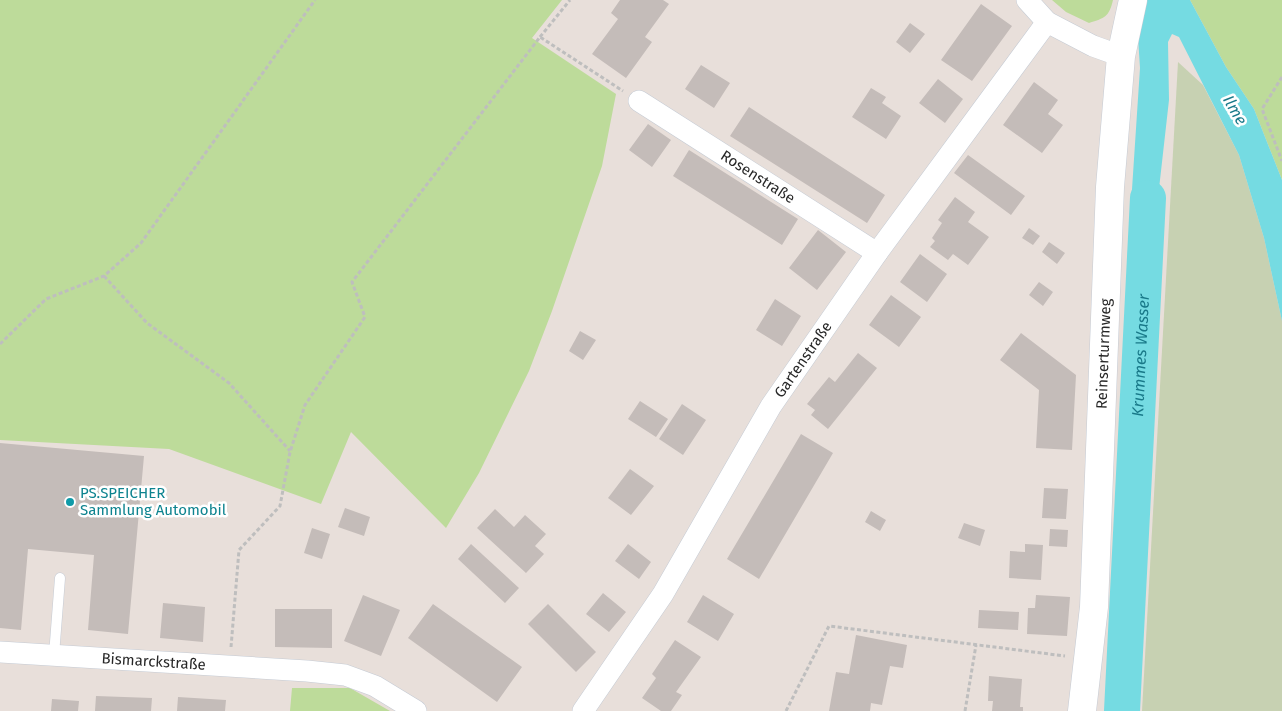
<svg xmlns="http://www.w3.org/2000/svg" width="1282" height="711" font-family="'Fira Sans',sans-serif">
<rect width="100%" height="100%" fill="#e8dfda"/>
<!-- green -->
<path fill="#bddb9a" d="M0,0H562L532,38L616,94L602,166L552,311L529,371L479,473L446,528L351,432L321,504L169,449L0,440Z
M1052,0H1113C1109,17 1105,18 1089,23L1066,12Z
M1190,0H1282V180L1254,109L1226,67Z
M292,688H350L390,711H290Z"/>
<!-- cemetery -->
<path fill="#c7d1b2" d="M1178,62L1203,85L1239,155L1264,238L1282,321V711H1142Z"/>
<!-- water -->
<path fill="#75dbe2" d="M1119,0H1190L1226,67L1254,109L1282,180V321L1264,238L1239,155L1179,37L1172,34L1168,42L1169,100L1153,242L1127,265L1140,68L1138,37Z"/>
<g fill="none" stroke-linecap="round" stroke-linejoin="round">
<!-- river -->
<path stroke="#75dbe2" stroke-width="36" id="s1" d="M1122,711L1148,198"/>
</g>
<!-- building -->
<path fill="#c4bcb9" d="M620,0H663L669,4L645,37L652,42L626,78L592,54L618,19L611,13Z
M981,4L1012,26L972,81L941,60Z
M910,23L925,34L910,53L896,42Z
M701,65L730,83L714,108L685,89Z
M938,79L963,99L945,123L919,103Z
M1034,82L1058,100L1048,114L1063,125L1042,153L1003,125Z
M871,88L886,97L882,103L901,116L886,139L852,117Z
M749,107L885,195L867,223L730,136Z
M648,124L671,140L652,167L629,150Z
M689,150L798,219L782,245L673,176Z
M968,155L1025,196L1011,215L954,173Z
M955,197L975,212L968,222L989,237L968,265L953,254L948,260L930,247L935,241L932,238L942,223L938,220Z
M1029,228L1040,236L1033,245L1022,238Z
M818,230L846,252L817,290L789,268Z
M1049,242L1065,253L1057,264L1042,252Z
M920,254L947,274L927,302L900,282Z
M1039,282L1053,292L1043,306L1029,295Z
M891,295L921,317L899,347L869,325Z
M775,299L801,316L782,346L756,330Z
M580,331L596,340L583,360L569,351Z
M1021,333L1076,375L1072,450L1036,448L1039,390L1000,360Z
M858,353L877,368L828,429L811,415L815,410L807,404L829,377L835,382Z
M640,401L668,419L656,437L628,419Z
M682,404L706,420L683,455L659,439Z
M801,434L833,453L759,579L727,559Z
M0,443L144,456L128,634L88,630L94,555L28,549L21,630L0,628Z
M630,469L654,486L631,515L608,498Z
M1044,488L1068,489L1066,519L1042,518Z
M345,508L370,517L364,536L338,527Z
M495,509L514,527L525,515L546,534L535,546L544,554L526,573L477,528Z
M871,511L886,520L880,531L865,522Z
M964,523L985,530L980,546L958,538Z
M312,528L330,534L322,559L304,553Z
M1050,529L1068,530L1067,547L1049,546Z
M471,544L519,588L505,603L458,559Z
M628,544L651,562L639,579L615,561Z
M1025,544L1043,545L1041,580L1009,578L1010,551L1025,552Z
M603,593L626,612L609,632L586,614Z
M363,595L400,610L381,656L344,641Z
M703,595L734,614L718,641L687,622Z
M1036,595L1070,597L1067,636L1027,634L1028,608H1035Z
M163,603L205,607L203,642L160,638Z
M433,604L522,667L497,702L408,638Z
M548,604L596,652L576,672L528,624Z
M275,609H332V648L275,647Z
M979,610L1019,612L1018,630L978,628Z
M856,635L907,645L903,668L890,666L882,705L871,703L870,711H829L836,672L849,674Z
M675,640L701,657L676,692L682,695L671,711H661L642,698L656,678L652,674Z
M989,676L1022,679L1020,707H1023V711H992L993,701H988Z
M96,696L152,698L151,711H95Z
M178,697L226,700L225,711H177Z
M52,699L79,701L78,711H51Z"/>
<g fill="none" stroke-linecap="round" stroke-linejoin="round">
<defs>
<path id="service" d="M54,655L60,578"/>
<g id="minor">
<path d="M1027,0L1047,22L1093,46L1121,56"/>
<path id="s2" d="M639,101L877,253"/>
<path id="s3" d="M0,652L307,671L345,675L375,686L416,711"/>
<path id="s4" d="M583,711L663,594L771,406L877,253L1047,22"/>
</g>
<g id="secondary">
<path id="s5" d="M1082,711L1094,607L1110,187L1121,56L1133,0"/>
</g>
</defs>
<!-- service casing -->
<use href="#service" stroke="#c5cbd4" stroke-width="11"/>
<!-- minor casing -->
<use href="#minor" stroke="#c5cbd4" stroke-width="22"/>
<!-- secondary casing -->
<use href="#secondary" stroke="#c5cbd4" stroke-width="29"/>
<!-- path -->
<path stroke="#bebebe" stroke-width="3" stroke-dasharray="4 2.5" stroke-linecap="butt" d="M540,37L570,0
M1282,77L1262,109L1282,161
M104,276L147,323L229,383L290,451
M0,344L46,299L104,276L141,243L315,0
M231,647L239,550L280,506L290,452L305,405L365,317L352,282L540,37L623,91
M786,711L829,626L1065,656
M965,711L976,645"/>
<!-- service -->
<use href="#service" stroke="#fff" stroke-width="10"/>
<!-- minor -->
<use href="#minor" stroke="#fff" stroke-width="21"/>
<!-- secondary -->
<use href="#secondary" stroke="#fff" stroke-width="28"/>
</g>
<!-- markers -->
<circle fill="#0f9aa8" stroke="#fff" stroke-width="2" cx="70" cy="502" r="5"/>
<g text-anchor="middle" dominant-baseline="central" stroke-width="5" stroke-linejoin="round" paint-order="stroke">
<!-- street labels -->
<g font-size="15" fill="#272727" stroke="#fff">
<text stroke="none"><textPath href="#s2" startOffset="141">Rosenstraße</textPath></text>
<text stroke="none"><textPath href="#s5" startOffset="358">Reinserturmweg</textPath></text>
<text stroke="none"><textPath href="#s4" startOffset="415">Gartenstraße</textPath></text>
<text stroke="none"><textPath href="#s3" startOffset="154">Bismarckstraße</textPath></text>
</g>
<!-- culture labels -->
<g font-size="15" fill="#0d838f" stroke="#fff" text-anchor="start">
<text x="80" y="493">PS.SPEICHER<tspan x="80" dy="17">Sammlung Automobil</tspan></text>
</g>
<!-- water labels -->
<g font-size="16" font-style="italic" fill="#197989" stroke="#fff">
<text transform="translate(1235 110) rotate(60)">Ilme</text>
<text stroke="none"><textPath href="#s1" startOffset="356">Krummes Wasser</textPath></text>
</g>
</g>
</svg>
